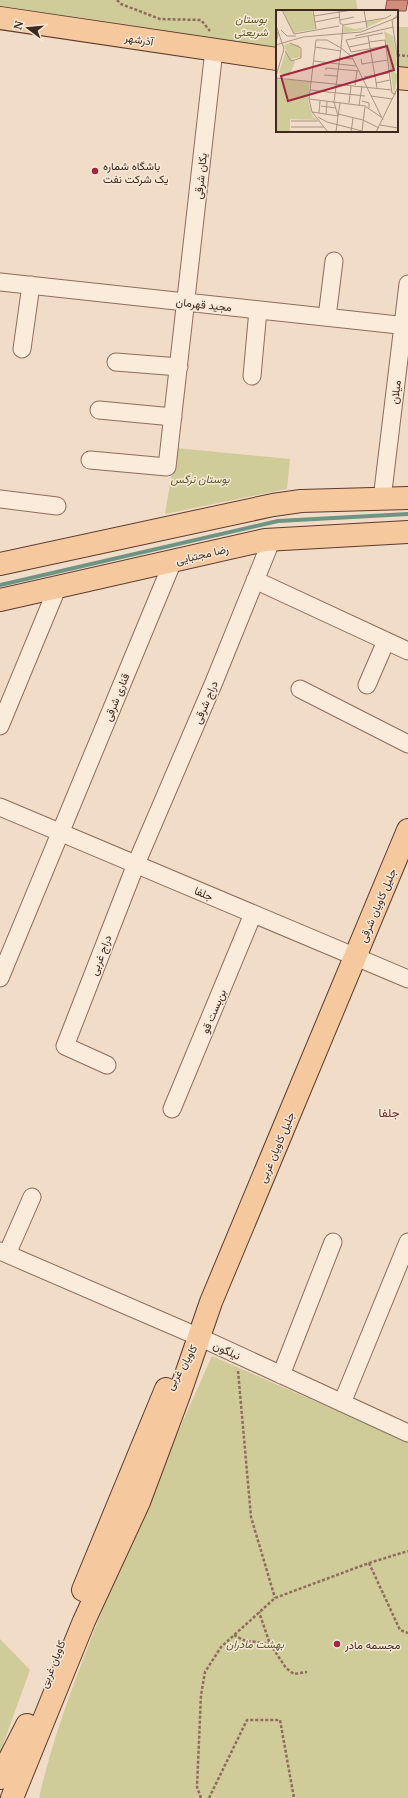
<svg xmlns="http://www.w3.org/2000/svg" width="408" height="1798" font-family="'Noto Serif',Vazirmatn,serif">
<rect width="100%" height="100%" fill="#f1dcc7"/>
<!-- green -->
<path fill="#d0cc99" d="M0,0H356L358,11H277V54L0,11Z
M397,27H408V74L397,72Z
M176,448L290,459L287,489L165,514Z
M212,1356L408,1442V1798H39C54,1731 80,1667 105,1603C139,1520 175,1438 212,1356Z
M0,1639L30,1670L0,1753Z"/>
<g fill="none" stroke-linecap="round" stroke-linejoin="round">
<!-- stream -->
<path stroke="#6e9483" stroke-width="4" d="M0,585L278,521L408,514"/>
</g>
<!-- building -->
<path fill="#d18d7a" stroke="#8f4f3f" d="M387,0H408L406,11H385Z"/>
<g fill="none" stroke-linecap="round" stroke-linejoin="round">
<defs>
<path id="minor" d="M0,282L408,326
M327,317L334,261
M22,349L31,285
M116,362L179,367
M252,376L258,310
M99,410L173,417
M90,460L167,467L214,50
M0,499L57,506
M382,499L408,284
M255,580L408,651
M367,685L386,641
M300,689L408,744
M0,726L58,586
M0,807L408,979
M0,978L173,561
M107,1065L65,1046L136,864L214,682L272,539
M172,1109L253,914
M0,1251L199,1337L408,1433
M7,1254L32,1197
M281,1375L333,1242
M342,1403L408,1242"/>
<path id="major" d="M0,18L277,59
M397,78L408,79
M0,564L273,505L301,501L408,498
M0,600L265,540L408,532
M83,1590L166,1389
M0,1778L27,1725
M12,1798L84,1621L139,1502L179,1395L211,1302L408,830"/>
</defs>
<!-- minor casing -->
<use href="#minor" stroke="#8e6c5b" stroke-width="19"/>
<!-- major casing -->
<use href="#major" stroke="#5c3b2f" stroke-width="24"/>
<!-- path -->
<path stroke="#8e6c5b" stroke-width="2.5" stroke-dasharray="3 2" stroke-linecap="butt" d="M117,0L121,4L160,19L201,20L210,31
M397,55L408,56
M238,1371L251,1517L275,1598
M369,1563L400,1630L408,1633
M234,1635L243,1640L270,1644L259,1612
M270,1644L286,1668L294,1674L307,1672
M201,1798L197,1787L201,1695L205,1672L221,1647L275,1598L369,1563L408,1551
M209,1798L247,1720H280L294,1798"/>
<!-- minor -->
<use href="#minor" stroke="#fbebdb" stroke-width="17"/>
<!-- major -->
<use href="#major" stroke="#f5c89d" stroke-width="22"/>
</g>
<!-- markers -->
<g fill="#a12740" stroke="#f8e8d7" stroke-width="1.5">
<circle cx="95" cy="171" r="4"/>
<circle cx="337" cy="1644" r="4"/>
</g>
<g text-anchor="middle" dominant-baseline="central" stroke-width="3" stroke-linejoin="round" paint-order="stroke">
<!-- park labels -->
<g font-size="11" font-style="italic" fill="#585b24" stroke="#f8e8d7">
<text x="251" y="18">بوستان<tspan x="251" dy="13">شریعتی</tspan></text>
<text x="200" y="478">بوستان نرگس</text>
<text x="255" y="1643">بهشت مادران</text>
</g>
<!-- street labels -->
<g font-size="11" fill="#3e281f" stroke="#f8e8d7">
<text transform="translate(139 39) rotate(9)">آذرشهر</text>
<text transform="translate(200 176) rotate(-84)">یکان شرقی</text>
<text transform="translate(204 304) rotate(6)">مجید قهرمان</text>
<text transform="translate(395 392) rotate(-83)">میلان</text>
<text transform="translate(202 554) rotate(-13)">رضا مجتبایی</text>
<text transform="translate(116 697) rotate(-68)">قناری شرقی</text>
<text transform="translate(205 702) rotate(-67)">دراج شرقی</text>
<text transform="translate(204 893) rotate(23)">جلفا</text>
<text transform="translate(377 905) rotate(-67)">جلیل کاویان شرقی</text>
<text transform="translate(100 955) rotate(-69)">دراج غربی</text>
<text transform="translate(213 1011) rotate(-67)">بن‌بست قو</text>
<text transform="translate(276 1147) rotate(-67)">جلیل کاویان غربی</text>
<text transform="translate(227 1350) rotate(25)">نیلگون</text>
<text transform="translate(181 1367) rotate(-59)">کاویان غربی</text>
<text transform="translate(52 1664) rotate(-68)">کاویان غربی</text>
</g>
<!-- poi labels -->
<g font-size="11" fill="#3e281f" stroke="#f8e8d7" text-anchor="start">
<text x="103" y="165">باشگاه شماره<tspan x="103" dy="13">یک شرکت نفت</tspan></text>
<text x="345" y="1644">مجسمه مادر</text>
</g>
<!-- neighbourhood labels -->
<g font-size="12" fill="#6d1d1c" stroke="#f8e8d7">
<text x="389" y="1112">جلفا</text>
</g>
</g>
<!-- overview -->
<g transform="translate(276 10)">
<rect width="122" height="122" fill="#f1dcc7"/>
<path d="M7,0H36L40,19L17,23ZM109,9L85,20L67,23L68,16L79,19L91,17L90,12ZM108,21L117,26L121,55L116,60L122,65L118,84ZM14,33L23,35L25,47L13,49L8,35ZM9,43L19,52L13,66L3,63ZM1,69L34,71L32,90L36,105L41,110L14,109V122H0Z" fill="#d0cc99"/>
<path fill="none" stroke="#a99484" stroke-width="1" d="M6,0L18,24L63,16M37,0L40,19M63,0L64,13M88,0L91,18M122,5L116,10L122,53M38,6L76,0M64,10L78,7M39,12L64,7M64,13L67,15L65,38L76,47L107,110M0,15L8,39L0,66M67,15L110,8L115,5M0,19L2,25L0,32M5,20L11,26H20M107,23L70,30L75,42L110,36M79,26L117,17M92,26L101,78M109,30L116,83L120,84M93,32L109,30M0,35L27,27L85,22L122,7M39,37L65,41M73,37L93,33M9,41L15,51L25,48V38L14,33M64,48L77,49M85,49L86,54L112,50M38,51L80,56M50,60V58L83,61M48,65L61,66M88,67L113,63M0,68L116,80M100,73L114,70M79,75L81,61M34,80L89,86M95,86L116,89M33,89L89,96L105,107M86,91L93,93V98M73,93L75,76M45,96L60,98M83,96L86,76M36,102L62,106L64,93M43,103L44,91M50,104L51,92M62,104L87,110L103,118M42,107L51,112L86,121M15,111H42M104,115L122,118M15,117H48M86,121L89,97M52,122L36,102L33,89L40,30H51L65,38L58,92L62,106L60,122M75,122L77,108M100,122L122,77"/>
<path fill="#a12740" fill-opacity="0.15" stroke="#a12740" stroke-width="2" d="M111,36L118,60L12,91L5,66Z"/>
<rect width="122" height="122" fill="none" stroke="#3e281f" stroke-width="2"/>
</g>
<!-- north arrow -->
<g transform="translate(28 28) rotate(286)" stroke="#f8e8d7" stroke-width="3" paint-order="stroke">
<path d="M0-3L7 15L0 10L-7 15Z" fill="#3e281f"/>
<text y="-6" font-size="11" font-weight="bold" text-anchor="middle" fill="#3e281f">N</text>
</g>
</svg>
